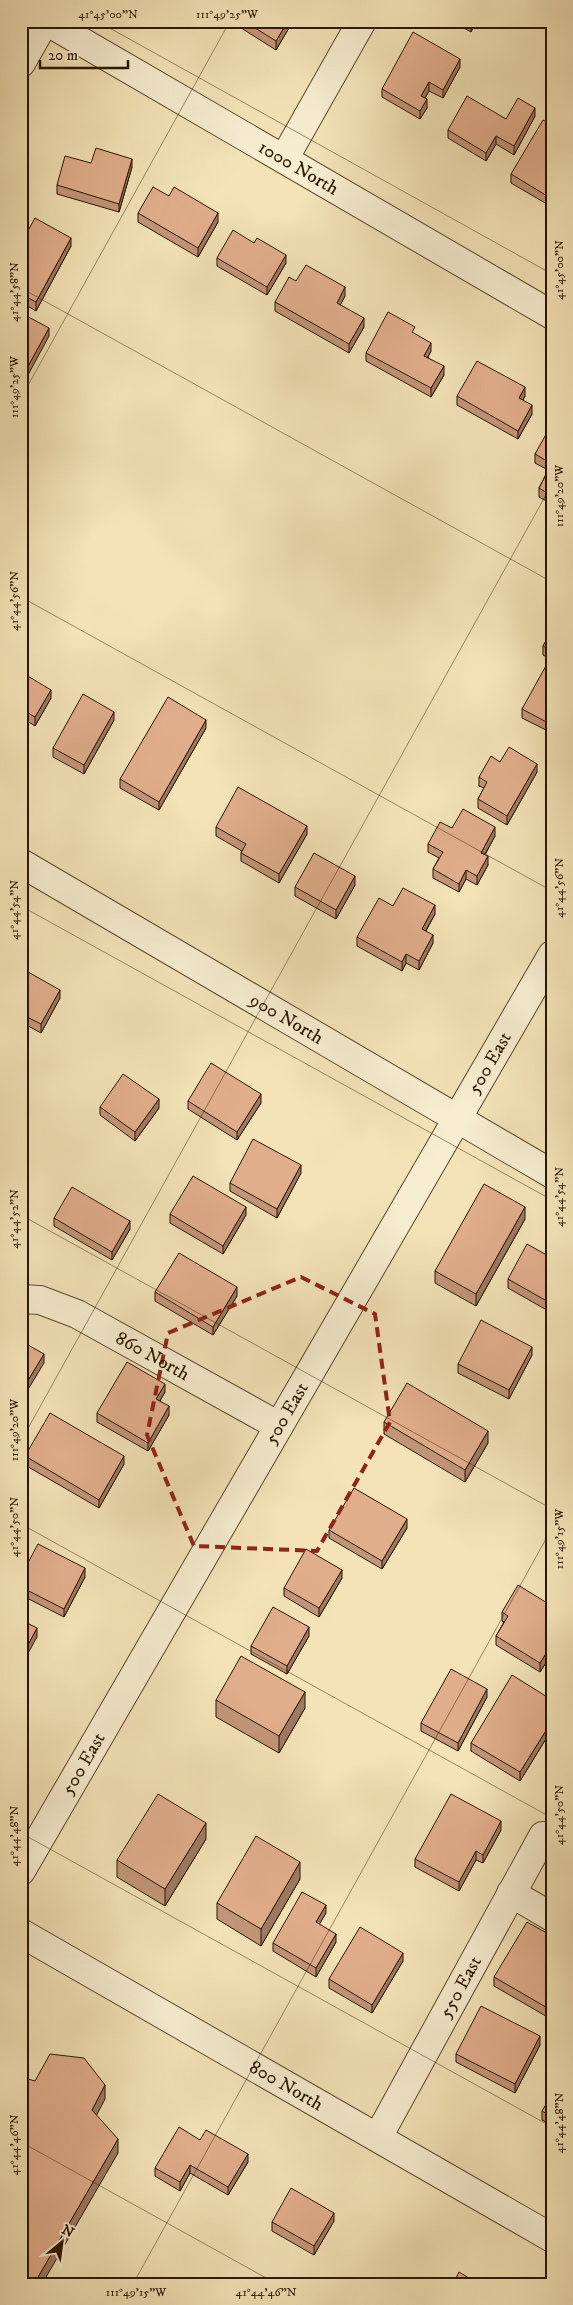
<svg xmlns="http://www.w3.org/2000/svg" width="573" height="2305" font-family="'IM FELL DW Pica',serif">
<rect width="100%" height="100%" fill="#f3e3b7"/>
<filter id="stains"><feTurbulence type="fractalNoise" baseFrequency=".004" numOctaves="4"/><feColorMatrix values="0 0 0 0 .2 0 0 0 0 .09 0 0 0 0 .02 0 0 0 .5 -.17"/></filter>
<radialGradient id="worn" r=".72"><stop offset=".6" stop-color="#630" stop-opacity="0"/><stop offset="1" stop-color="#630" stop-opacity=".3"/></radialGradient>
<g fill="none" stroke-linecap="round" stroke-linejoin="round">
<defs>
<g id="minor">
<path d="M21,63L45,21"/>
<path d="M284,159L362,21"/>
<path id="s1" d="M21,863L552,1174"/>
<path id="s2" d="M21,1299L40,1300L77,1314L279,1426"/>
<path id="s3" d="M21,1871L552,955"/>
<path d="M511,1893L552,1917"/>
<path id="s4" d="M21,1933L552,2238"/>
<path id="s5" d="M378,2137L543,1836"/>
</g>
<g id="tertiary">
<path id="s6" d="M46,21L552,315"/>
</g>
</defs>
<!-- minor casing -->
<use href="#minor" stroke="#5c482e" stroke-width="30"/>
<!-- tertiary casing -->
<use href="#tertiary" stroke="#5c482e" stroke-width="30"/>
<!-- minor -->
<use href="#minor" stroke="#f7edd0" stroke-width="28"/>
<!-- tertiary -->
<use href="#tertiary" stroke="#f7edd0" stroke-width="28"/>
</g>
<!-- wall -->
<path fill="#c29678" stroke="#291500" d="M230,21H293L276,50Z
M451,21H477L471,32Z
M460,67L443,98L429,91L425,98L427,108L420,119L382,97V89Z
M535,116L514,155L496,144L486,161L448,138V130L506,119Z
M552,125V207L511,183V174Z
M91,163L132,167L119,212L57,194V185Z
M169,196L218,222L198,257L138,222V213Z
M21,243L71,246L36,311L21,302Z
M217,258L286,263L267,295L217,266Z
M296,281L345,296L340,305L364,327L349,353L275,311V302Z
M415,334L431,351L428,357L444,375L431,397L366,361V353Z
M457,396H525L523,400L532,414L518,439L457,405Z
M552,430V504L539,497V488L548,470L535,463V454Z
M552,604V626L546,623V614Z
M552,630V660L543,655V646Z
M552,667V733L522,718V709Z
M21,672L51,698L35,726L21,717Z
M114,720L84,774L53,757V748Z
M206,728L159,810L120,788V779Z
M500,762L537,772L507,825L478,808V799L484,788L479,786V777Z
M216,827L307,834L279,883L241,861V853L242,851L216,836Z
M452,828L495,836L485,855L488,865L477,885L466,879L459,892L433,878V869L439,858L428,852V844Z
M355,885L336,919L295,896V887Z
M393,906L435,914L426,931L433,943L419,970L406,963L402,971L357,946V937Z
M21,968L60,998L41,1033L21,1022Z
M188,1101L261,1103L237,1140L188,1109Z
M100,1107L159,1108L135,1141L100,1115Z
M301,1173L277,1218L230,1191V1183Z
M170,1214L246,1215L223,1254L170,1223Z
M54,1218L130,1229L112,1260L54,1226Z
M525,1219L476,1306L435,1283V1271Z
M552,1258V1313L508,1288V1279Z
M155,1292L237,1296L213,1335L155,1301Z
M532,1355L509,1399L458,1373V1364Z
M165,1392L160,1401L169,1415L148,1451L97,1422V1413Z
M384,1422L488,1443L465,1482L384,1434Z
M25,1456L124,1464L99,1508L25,1465Z
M407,1528L382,1569L329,1538V1530Z
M21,1576L85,1577L64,1617L21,1595Z
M342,1578L319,1617L284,1596V1588Z
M552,1606V1653L540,1672L496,1645V1636L504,1622L502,1621V1612Z
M309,1636L287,1674L251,1654V1646Z
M487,1697L458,1751L421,1731V1723Z
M216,1700L305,1708L279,1753L216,1717Z
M552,1700V1729L520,1781L471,1751V1743Z
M501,1830L483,1863L476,1860L459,1891L415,1867V1859Z
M206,1839L165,1906L117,1877V1860Z
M300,1879L261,1946L217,1919V1903Z
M326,1913L319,1924L336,1942L316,1977L273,1951V1943Z
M552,1936V2017L551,2019L494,1986V1977Z
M403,1961L372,2013L329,1988V1979Z
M540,2045L515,2093L456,2062V2054Z
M552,2095V2125L542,2120V2111Z
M200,2140L248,2162L228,2195L190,2173L180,2191L155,2176V2168Z
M334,2221L314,2255L272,2231V2222Z"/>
<!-- shaded-wall -->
<path fill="#9e7a62" stroke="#291500" d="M288,21H293L276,50V41Z
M472,21H477L471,32V24Z
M460,59V67L443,98V90Z
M429,82V91L421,105V96Z
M427,99V108L420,119V111Z
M535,108V116L514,155V146Z
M496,136V144L486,161V153Z
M132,159V167L119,212V204Z
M218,213V222L198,257V248Z
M71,238V246L36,311V302Z
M286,255V263L267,295V287Z
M345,287V296L337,311V303Z
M364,318V327L349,353V344Z
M49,328V336L21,388V379Z
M431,343V351L424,364V356Z
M444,366V375L431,397V388Z
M525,387V396L519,406V398Z
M532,405V414L518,439V431Z
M51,690V698L35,726V717Z
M114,712V720L84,774V765Z
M206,720V728L159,810V802Z
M537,764V772L507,825V816Z
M307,826V834L279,883V874Z
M495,827V836L481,861V853Z
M488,856V865L477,885V876Z
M466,870V879L459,892V884Z
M355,876V885L336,919V910Z
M435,905V914L422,937V929Z
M433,935V943L419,970V961Z
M406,954V963L402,971V962Z
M60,990V998L41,1033V1024Z
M261,1094V1103L237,1140V1132Z
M159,1099V1108L135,1141V1132Z
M301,1165V1173L277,1218V1209Z
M246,1207V1215L223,1254V1246Z
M525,1207V1219L476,1306V1294Z
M130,1221V1229L112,1260V1252Z
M237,1287V1296L213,1335V1327Z
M532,1347V1355L509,1399V1390Z
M44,1354V1363L21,1401V1392Z
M165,1384V1392L156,1407V1399Z
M169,1406V1415L148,1451V1443Z
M488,1431V1443L465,1482V1470Z
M124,1456V1464L99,1508V1500Z
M407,1519V1528L382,1569V1561Z
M85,1568V1577L64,1617V1609Z
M342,1570V1578L319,1617V1608Z
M309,1627V1636L287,1674V1666Z
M37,1628V1637L21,1666V1658Z
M552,1644V1653L540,1672V1663Z
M487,1689V1697L458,1751V1743Z
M305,1692V1708L279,1753V1736Z
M552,1721V1729L520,1781V1772Z
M501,1821V1830L483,1863V1855Z
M206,1823V1839L165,1906V1889Z
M476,1851V1860L459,1891V1882Z
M300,1862V1879L261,1946V1929Z
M326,1905V1913L316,1930V1922Z
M336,1934V1942L316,1977V1968Z
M403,1953V1961L372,2013V2005Z
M552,2009V2017L551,2019V2010Z
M540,2036V2045L515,2093V2084Z
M105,2085V2099L92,2124V2110Z
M118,2139V2153L42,2284H34Z
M248,2154V2162L228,2195V2187Z
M190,2165V2173L180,2191V2182Z
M334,2213V2221L314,2255V2246Z"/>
<!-- building -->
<path fill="#e1ae8c" stroke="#291500" d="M244,21H288L276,41Z
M466,21H472L471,24Z
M413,32L460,59L443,90L429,82L421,96L427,99L420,111L382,89Z
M467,96L506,119L518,98L535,108L514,146L496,136L486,153L448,130Z
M543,120L552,125V199L511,174Z
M96,148L132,159L119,204L57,185L65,156L91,163Z
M153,187L169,196L174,187L218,213L198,248L138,213Z
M35,218L71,238L36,302L21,294V243Z
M233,230L254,243L257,238L286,255L267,287L217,258Z
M306,265L345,287L337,303L364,318L349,344L275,302L289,277L296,281Z
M388,312L415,327L412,332L431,343L424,356L444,366L431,388L366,353Z
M21,313L49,328L21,379Z
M477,361L525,387L519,398L532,405L518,431L457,396Z
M549,429L552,430V464L535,454Z
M552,464V496L539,488Z
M552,604V618L546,614Z
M552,630V651L543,646Z
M547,664L552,667V725L522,709Z
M21,672L51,690L35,717L21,709Z
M83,694L114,712L84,765L53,748Z
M168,697L206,720L159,802L120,779Z
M509,747L537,764L507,816L478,799L487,782L479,777L491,756L500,762Z
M238,787L307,826L279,874L241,853L246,844L216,827Z
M463,809L495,827L481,853L488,856L477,876L466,870L459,884L433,869L443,852L428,844L440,822L452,828Z
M314,853L355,876L336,910L295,887Z
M403,888L435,905L422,929L433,935L419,961L406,954L402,962L357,937L379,898L393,906Z
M21,968L60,990L41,1024L21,1014Z
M211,1063L261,1094L237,1132L188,1101Z
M123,1074L159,1099L135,1132L100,1107Z
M253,1139L301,1165L277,1209L230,1183Z
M193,1176L246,1207L223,1246L170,1214Z
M484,1184L525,1207L476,1294L435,1271Z
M72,1187L130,1221L112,1252L54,1218Z
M527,1244L552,1258V1304L508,1279Z
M179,1253L237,1287L213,1327L155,1292Z
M481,1320L532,1347L509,1390L458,1364Z
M21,1341L44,1354L21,1392Z
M127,1362L165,1384L156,1399L169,1406L148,1443L97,1413Z
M407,1383L488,1431L465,1470L384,1422Z
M50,1413L124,1456L99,1500L25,1456Z
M354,1488L407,1519L382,1561L329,1530Z
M38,1544L85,1568L64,1609L21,1587V1576Z
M306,1549L342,1570L319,1608L284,1588Z
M518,1585L552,1606V1644L540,1663L496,1636L508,1616L502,1612Z
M273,1607L309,1627L287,1666L251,1646Z
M21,1620L37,1628L21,1658Z
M241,1656L305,1692L279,1736L216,1700Z
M451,1669L487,1689L458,1743L421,1723Z
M512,1675L552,1700V1721L520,1772L471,1743Z
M158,1794L206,1823L165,1889L117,1860Z
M451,1794L501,1821L483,1855L476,1851L459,1882L415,1859Z
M256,1836L300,1862L261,1929L217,1903Z
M302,1892L326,1905L316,1922L336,1934L316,1968L273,1943Z
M527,1922L552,1936V1950L549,1955L552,1957V2009L551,2010L494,1977Z
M360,1927L403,1953L372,2005L329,1979Z
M481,2006L540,2036L515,2084L456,2054Z
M50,2054L84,2058L105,2085L92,2110L118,2139L34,2284H21V2077L35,2081Z
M552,2095V2117L542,2111Z
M179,2127L200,2140L206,2130L248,2154L228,2187L190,2165L180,2182L155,2168Z
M291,2188L334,2213L314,2246L272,2222Z
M459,2272L479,2284H453Z"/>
<!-- marked area -->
<path fill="none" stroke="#8f2418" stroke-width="4" stroke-dasharray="10 6" stroke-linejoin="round" d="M301,1277L375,1314L390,1422L317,1551L194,1546L147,1435L168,1333Z"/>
<!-- ticks -->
<path fill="none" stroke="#291500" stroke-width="1" stroke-opacity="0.45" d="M97,21L552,274M21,288L552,582M21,398L230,21M21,597L552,891M21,906L552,1200M21,1215L552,1509M21,1441L552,484M21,1524L552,1818M21,1833L552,2127M21,2142L277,2284M133,2284L552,1528"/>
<g text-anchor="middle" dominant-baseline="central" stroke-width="5" stroke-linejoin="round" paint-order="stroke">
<!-- street labels -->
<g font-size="19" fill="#291500" stroke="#f7edd0">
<text stroke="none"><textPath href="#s6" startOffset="292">1000 North</textPath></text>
<text stroke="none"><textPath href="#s1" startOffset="308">900 North</textPath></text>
<text stroke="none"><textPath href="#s3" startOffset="934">500 East</textPath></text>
<text stroke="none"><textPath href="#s2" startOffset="145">860 North</textPath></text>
<text stroke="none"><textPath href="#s3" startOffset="529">500 East</textPath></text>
<text stroke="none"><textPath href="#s3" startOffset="124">500 East</textPath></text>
<text stroke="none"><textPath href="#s5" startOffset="171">550 East</textPath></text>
<text stroke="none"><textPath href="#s4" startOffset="306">800 North</textPath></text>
</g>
</g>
<!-- margin -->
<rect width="573" height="2305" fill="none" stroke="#f3e3b7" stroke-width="55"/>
<!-- north arrow -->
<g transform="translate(62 2242) rotate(29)" stroke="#f7edd0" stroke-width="4" paint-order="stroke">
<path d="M0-4L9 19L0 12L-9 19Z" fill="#291500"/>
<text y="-8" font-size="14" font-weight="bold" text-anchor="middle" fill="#291500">N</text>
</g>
<!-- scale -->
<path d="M40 60v8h88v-8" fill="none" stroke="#291500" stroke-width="2.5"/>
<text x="48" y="60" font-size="15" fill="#291500" stroke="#f7edd0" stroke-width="4" paint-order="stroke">20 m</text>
<rect x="28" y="28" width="518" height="2250" fill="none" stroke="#291500" stroke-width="2"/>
<g font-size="12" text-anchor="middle" fill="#291500">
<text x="108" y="18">41°45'00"N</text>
<text x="227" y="18">111°49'25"W</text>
<text transform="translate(559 270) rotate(-90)" y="4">41°45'00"N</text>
<text transform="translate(14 292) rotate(-90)" y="4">41°44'58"N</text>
<text transform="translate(14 387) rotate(-90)" y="4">111°49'25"W</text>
<text transform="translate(559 496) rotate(-90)" y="4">111°49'20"W</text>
<text transform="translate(14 601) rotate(-90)" y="4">41°44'56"N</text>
<text transform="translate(559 888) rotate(-90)" y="4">41°44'56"N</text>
<text transform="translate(14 910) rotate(-90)" y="4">41°44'54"N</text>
<text transform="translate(559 1197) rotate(-90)" y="4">41°44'54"N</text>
<text transform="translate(14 1219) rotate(-90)" y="4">41°44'52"N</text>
<text transform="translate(14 1430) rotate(-90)" y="4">111°49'20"W</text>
<text transform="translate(14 1527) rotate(-90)" y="4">41°44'50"N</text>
<text transform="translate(559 1539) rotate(-90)" y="4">111°49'15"W</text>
<text transform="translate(559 1815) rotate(-90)" y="4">41°44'50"N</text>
<text transform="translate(14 1836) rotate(-90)" y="4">41°44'48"N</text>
<text transform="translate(559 2123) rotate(-90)" y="4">41°44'48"N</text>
<text transform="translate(14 2145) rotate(-90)" y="4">41°44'46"N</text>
<text x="136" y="2296">111°49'15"W</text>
<text x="266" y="2296">41°44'46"N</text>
</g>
<rect width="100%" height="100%" filter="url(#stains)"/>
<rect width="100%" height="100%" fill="url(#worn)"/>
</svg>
